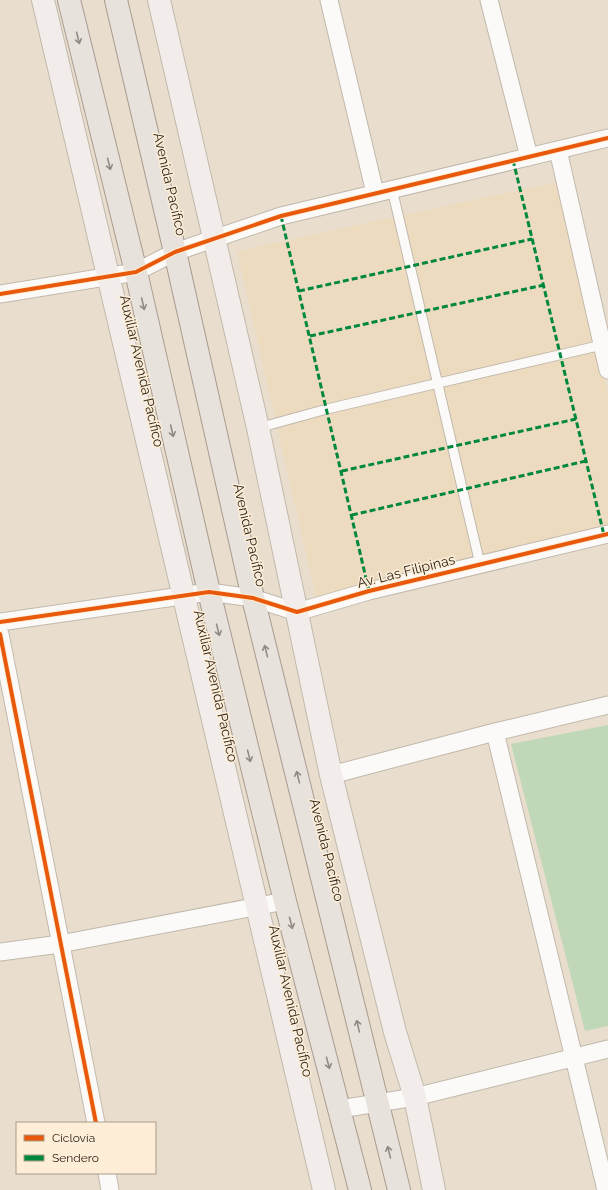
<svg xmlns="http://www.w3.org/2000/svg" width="608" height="1190" font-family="Raleway,sans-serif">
<rect width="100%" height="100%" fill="#e9dece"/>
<!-- built -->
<path fill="#eddbc0" d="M556,182L608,393V529L316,598L237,251Z"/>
<!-- green -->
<path fill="#c0d8b7" d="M608,725V1026L585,1031L511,744Z"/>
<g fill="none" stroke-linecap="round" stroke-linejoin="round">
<defs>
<path id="lane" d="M392,189L480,564
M258,428L327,409L602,345"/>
<path id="street" d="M329,0L375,193
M489,0L529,157
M558,150L608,370
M0,294L136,272L175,252L281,216L608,138
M0,622L209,592L253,598L297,612L369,591L608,534
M0,634L96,1123
M495,732L606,1190
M331,775L495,732L608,705
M0,952L60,944L285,901
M340,1109L415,1097L608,1049
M107,1173L110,1190"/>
<path id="secondary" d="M43,0L324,1190
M159,0L258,428L331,775L395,1032L415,1097L434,1190"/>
<path id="primary" d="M69,0L136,272L209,592L285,901L360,1190
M116,0L175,252L253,598L399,1190"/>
</defs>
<!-- lane casing -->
<use href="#lane" stroke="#c1b9ac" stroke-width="11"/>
<!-- street casing -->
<use href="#street" stroke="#c1b9ac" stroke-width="19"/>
<!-- secondary casing -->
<use href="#secondary" stroke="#c1b9ac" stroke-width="24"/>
<!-- primary casing -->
<use href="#primary" stroke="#a99a8e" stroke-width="24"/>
<!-- lane -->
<use href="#lane" stroke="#fcfaf8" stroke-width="9"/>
<!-- street -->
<use href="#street" stroke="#fcfaf8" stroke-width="17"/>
<!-- secondary -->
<use href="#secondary" stroke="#f2edea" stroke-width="22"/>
<!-- primary -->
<use href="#primary" stroke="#e8e2dd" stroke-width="22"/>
<!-- quiet -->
<path stroke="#00873e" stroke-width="3" stroke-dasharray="6 3" stroke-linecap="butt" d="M513,160L604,535
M281,216L369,591
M299,291L532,239
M310,336L544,285
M342,471L576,419
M352,515L586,461"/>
<defs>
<path id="cycleway" d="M0,294L136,272L175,252L281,216L608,138
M0,622L209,592L253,598L297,612L369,591L608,534
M0,634L96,1123"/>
</defs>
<!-- cycleway casing -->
<use href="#cycleway" stroke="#feeed7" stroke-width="6"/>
<!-- cycleway -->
<use href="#cycleway" stroke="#e8590c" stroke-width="4"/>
</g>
<!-- one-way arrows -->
<defs><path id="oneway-shaft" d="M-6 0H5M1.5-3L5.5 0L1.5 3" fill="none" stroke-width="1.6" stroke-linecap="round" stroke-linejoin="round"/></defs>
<g stroke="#918a83">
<use href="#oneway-shaft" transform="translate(78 38) rotate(76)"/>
<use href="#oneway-shaft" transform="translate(109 164) rotate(76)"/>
<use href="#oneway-shaft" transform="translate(143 304) rotate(77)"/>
<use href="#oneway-shaft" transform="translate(172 431) rotate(77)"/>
<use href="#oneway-shaft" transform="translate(218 630) rotate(76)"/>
<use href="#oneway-shaft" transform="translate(266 651) rotate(-104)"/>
<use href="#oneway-shaft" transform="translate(249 756) rotate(76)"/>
<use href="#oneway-shaft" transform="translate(298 777) rotate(-104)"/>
<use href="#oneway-shaft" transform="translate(291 923) rotate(75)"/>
<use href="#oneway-shaft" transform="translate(358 1026) rotate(-103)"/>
<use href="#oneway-shaft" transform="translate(328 1063) rotate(75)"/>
<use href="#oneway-shaft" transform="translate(389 1152) rotate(-104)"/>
</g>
<g text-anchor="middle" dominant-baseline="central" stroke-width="3" stroke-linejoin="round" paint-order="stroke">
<!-- street labels -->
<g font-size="14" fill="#261f14" stroke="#feeed7">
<text transform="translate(170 184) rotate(77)">Avenida Pacífico</text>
<text transform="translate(142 371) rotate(77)">Auxiliar Avenida Pacífico</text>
<text transform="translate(250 535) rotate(77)">Avenida Pacífico</text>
<text transform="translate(406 571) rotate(-14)">Av. Las Filipinas</text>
<text transform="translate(216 686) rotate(77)">Auxiliar Avenida Pacífico</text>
<text transform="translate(327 850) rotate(76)">Avenida Pacífico</text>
<text transform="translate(291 1001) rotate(77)">Auxiliar Avenida Pacífico</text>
</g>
</g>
<!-- legend -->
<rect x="16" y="1122" width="140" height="52" fill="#feeed7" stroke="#a89b89"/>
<rect x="24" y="1135" width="20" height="6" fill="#e8590c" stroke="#a89b89"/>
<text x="52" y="1142" font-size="12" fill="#261f14">Ciclovía</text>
<rect x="24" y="1155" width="20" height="6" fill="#00873e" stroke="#a89b89"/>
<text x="52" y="1162" font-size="12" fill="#261f14">Sendero</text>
</svg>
